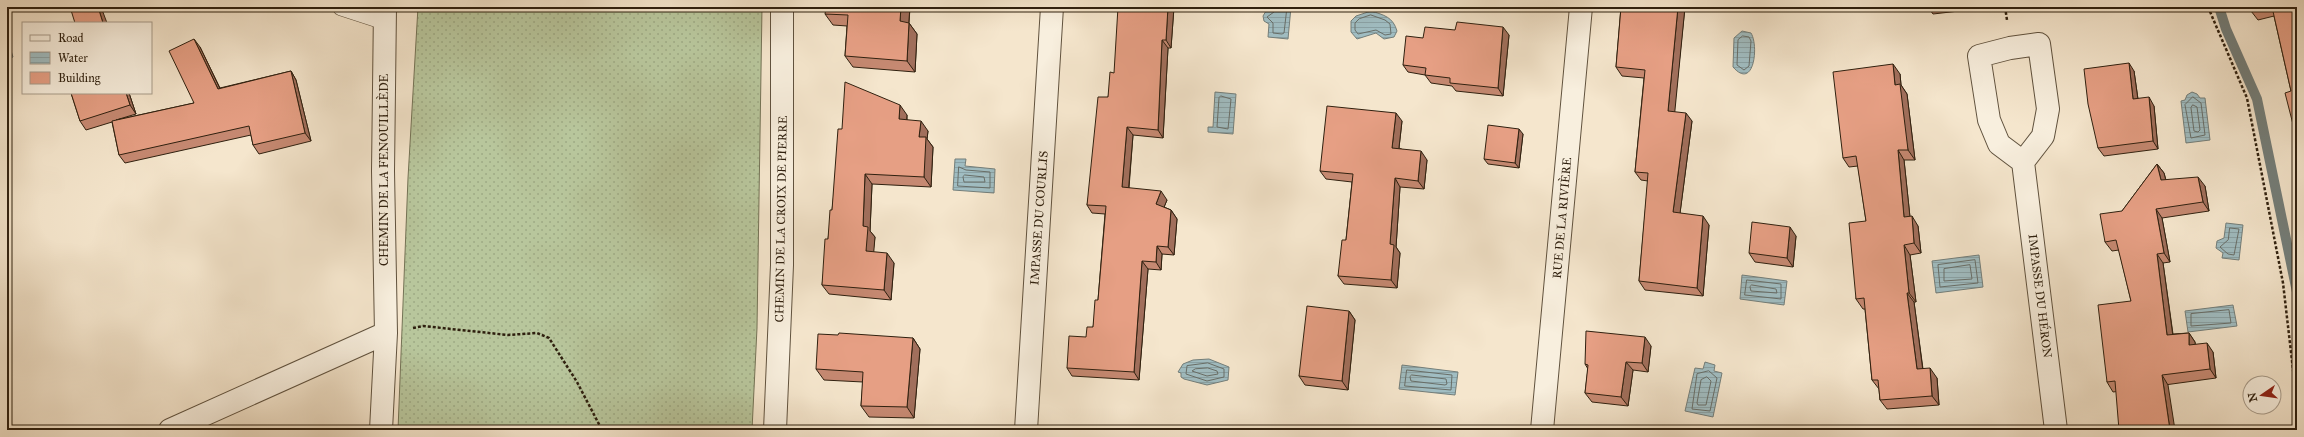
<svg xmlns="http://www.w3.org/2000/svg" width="2304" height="437" font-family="'IM FELL Great Primer',serif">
<defs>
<pattern id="grass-dots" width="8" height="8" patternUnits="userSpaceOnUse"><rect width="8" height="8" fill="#b8c69c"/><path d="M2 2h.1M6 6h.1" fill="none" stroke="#9eaa85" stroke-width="1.8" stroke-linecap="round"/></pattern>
<pattern id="water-rules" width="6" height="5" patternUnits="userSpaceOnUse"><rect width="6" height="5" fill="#a0bdc2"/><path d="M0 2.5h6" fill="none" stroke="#8aa2a6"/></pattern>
</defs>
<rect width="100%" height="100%" fill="#f5e6cd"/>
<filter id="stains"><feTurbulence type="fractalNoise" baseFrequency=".005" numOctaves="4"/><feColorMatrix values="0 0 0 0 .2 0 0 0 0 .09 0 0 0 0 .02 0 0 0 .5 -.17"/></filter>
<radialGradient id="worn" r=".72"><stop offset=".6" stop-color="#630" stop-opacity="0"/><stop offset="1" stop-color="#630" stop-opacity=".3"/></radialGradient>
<!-- grass -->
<path fill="url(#grass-dots)" stroke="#747356" d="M418,7H762L757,328L752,430H398L408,178Z"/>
<!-- water -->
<path fill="url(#water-rules)" stroke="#737e7a" d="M1271,7H1291L1288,39L1268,37L1269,24L1264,21L1263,16L1266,11L1270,10Z
M1371,11C1384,15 1393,17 1397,31L1394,37L1384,39L1376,33L1357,39L1351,32V21L1356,16Z
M1742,31L1751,33C1759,46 1754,91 1733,67L1734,38Z
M7,38L13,57L7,59Z
M1215,92L1236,94L1233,134L1208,132V127H1213Z
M2192,92L2197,94L2200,98H2205L2210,140L2186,143L2181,101L2185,100L2187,95Z
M955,159H966L965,166L995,169L994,193L953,190Z
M2226,223L2243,225L2239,260L2222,258L2223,253L2216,248L2217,241L2224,238Z
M1979,255L1983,287L1936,293L1932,261Z
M1742,275L1787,281L1784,305L1740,299Z
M2233,305L2237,326L2188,332L2185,311Z
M1209,359L1229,367L1228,380L1207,385L1184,379L1181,377V373L1178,372L1183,364L1193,360Z
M1705,362L1715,365L1714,371L1722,373L1713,417L1685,411L1695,368L1703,369Z
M1402,365L1458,372L1455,395L1399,389Z"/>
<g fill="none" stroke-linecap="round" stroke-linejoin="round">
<!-- shore -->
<path stroke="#686e68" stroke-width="1" d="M1275,7L1274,12L1267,17L1273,23V33L1282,34L1284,33L1287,7
M1371,15L1385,20L1390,24L1391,34L1385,35L1376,30L1358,34L1355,30V23L1359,19Z
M1743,36L1749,37L1751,41L1749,66L1744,70L1737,65L1738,40Z
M1221,96L1231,99L1228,129L1217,127L1219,98Z
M2193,97L2201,103L2205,135L2191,138L2185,105Z
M2193,105L2197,107L2200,130L2198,132L2194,131L2191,108Z
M959,167L966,170L990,172V188L958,186Z
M965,175L984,177L985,182H964L963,177Z
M2230,228L2239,229L2234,255L2228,254L2220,247L2228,240Z
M1975,260L1978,283L1940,287L1938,265Z
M1970,265L1972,279L1944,281V269Z
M1747,280L1781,284V299L1745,295Z
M1752,285L1776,289L1777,293L1751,291L1750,287Z
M2229,310L2231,323L2191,326V314Z
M1208,363L1224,369V377L1207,381L1186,374L1187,366Z
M1208,368L1217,371L1218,374L1207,376L1192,371L1195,369Z
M1407,370L1452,375L1451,390L1405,386Z
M1709,371L1717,378L1710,411L1692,409L1697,374Z
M1412,375L1446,379L1447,384L1445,385L1411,381L1410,377Z
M1707,377L1711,381L1706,405H1698L1697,403L1701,380Z"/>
<!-- stream -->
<path stroke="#737e7a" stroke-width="10" d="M2219,7L2226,29L2257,99L2297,292"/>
<defs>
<path id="lane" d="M341,7L384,21"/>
<path id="street" d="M2023,162L1999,144L1989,120L1979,56L2010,48L2039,44L2048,109L2043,136L2023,162L2056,430
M170,430L386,333L383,171L385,7
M381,430L386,333
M775,430L782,265V7
M1026,430L1052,7
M1542,430L1581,7"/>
</defs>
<!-- lane casing -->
<use href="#lane" stroke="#60523e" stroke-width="18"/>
<!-- street casing -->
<use href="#street" stroke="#60523e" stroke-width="24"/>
<!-- path -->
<path stroke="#2f200f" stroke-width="2.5" stroke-dasharray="3 2" stroke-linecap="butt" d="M2005,7L2007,20
M2208,7L2247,98L2283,283L2297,404
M413,328L423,326L508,335L537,333L549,338L577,382L602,430"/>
<!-- lane -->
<use href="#lane" stroke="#f8efde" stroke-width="17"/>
<!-- street -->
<use href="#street" stroke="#f8efde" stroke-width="22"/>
</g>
<!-- wall -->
<path fill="#c68972" stroke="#2f200f" d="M910,7L909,23L917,34L915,72L853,67L845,56L847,26L833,25L825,14Z
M1174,7L1171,48H1168L1163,138L1133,135L1129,188L1167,200L1164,207L1171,210L1177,219L1174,255L1162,254L1161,270L1148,269L1139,380L1072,376L1067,368L1093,327L1098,300L1105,214L1092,213L1087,205L1108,97L1114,73Z
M1621,7H1685L1674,112L1692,121L1680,213L1709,225L1703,296L1645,290L1639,281L1648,181L1641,180L1635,172L1644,78L1622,76L1616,67Z
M1851,7H1883V8L1854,11Z
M1928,7H1959V11L1933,14Z
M2062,7H2095L2064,10Z
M2250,7H2297L2291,91L2274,16L2258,20L2251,11Z
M1509,35L1503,96L1456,91L1452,86L1431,83L1425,75L1408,72L1403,65L1423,38Z
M200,47L220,88L291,71L296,80L311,141L259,154L253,145L251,135L125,163L119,155L112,122L86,130L80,121L71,93H129L136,114L116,120L194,103Z
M2134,71L2138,99L2154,106L2158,149L2104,156L2098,148Z
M1900,74L1901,85L1907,94L1915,160H1904L1910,217L1918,226L1921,253L1910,255L1916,302H1914L1923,369L1937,378L1939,405L1887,409L1880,400L1879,389L1872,380L1865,309H1863L1856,299L1866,221L1858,166L1849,167L1843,158Z
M907,115V120L928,131L927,139L933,147L931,187L872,184L870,231L875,237L873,252L894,263L891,300L829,294L822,285L828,239L832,210L842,129Z
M1402,121L1399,148L1427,160L1424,189L1400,187L1396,247L1400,253L1397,288L1344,284L1338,276L1346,240L1352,182L1326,179L1320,171Z
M1523,134L1519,168L1488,164L1484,159Z
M2157,164L2164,173L2166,180L2205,186L2209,211L2162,218L2170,262L2163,263L2173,334L2189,333L2195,342V344L2213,352L2216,378L2113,392L2107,382L2131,301L2119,250L2112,251L2105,242L2122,211Z
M1796,236L1793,267L1755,262L1749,253Z
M1349,311L1355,320L1348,390L1305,385L1299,376Z
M913,338L920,349L914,418L869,417L861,406L863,382L824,380L816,369Z
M1651,346L1648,372L1633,370L1628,406L1592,402L1585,393L1588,369L1585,364Z"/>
<!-- shaded-wall -->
<path fill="#a16f5c" stroke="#2f200f" d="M98,7H101L107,23H103Z
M901,7H910L908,32L900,21Z
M1168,7H1174L1171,48L1166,40Z
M1678,7H1685L1674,120L1668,111Z
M909,23L917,34L915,72L907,61Z
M1503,27L1509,35L1503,96L1498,88Z
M194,39L200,47L224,97L218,89Z
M1162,40L1168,48L1163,138L1158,130Z
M2129,63L2134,71L2139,107L2133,99Z
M1893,64L1900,74L1901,85L1907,94L1915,160L1908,150L1895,85Z
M291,71L296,80L311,141L305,133Z
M126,93H129L136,114L130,105Z
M2149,97L2154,106L2158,149L2153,141Z
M900,105L907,115L906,129L899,119Z
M1396,113L1402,121L1398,156L1392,148Z
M1686,113L1692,121L1679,221L1673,212Z
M921,121L928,131L927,139L933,147L931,187L924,177L919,137Z
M1127,127L1133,135L1128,195L1122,187Z
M1519,129L1523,134L1519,168L1515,163Z
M1898,150L1904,160L1911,227L1904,217Z
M1421,151L1427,160L1424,189L1418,181Z
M2157,164L2164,173L2168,189L2161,180Z
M865,174L872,184L870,231L875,237L873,261L866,251L863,226Z
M2198,177L2205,186L2209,211L2203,202Z
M1395,178L1400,187L1396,247L1400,253L1397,288L1391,280L1390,244Z
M1161,191L1167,200L1162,212L1156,204Z
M2156,209L2162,218L2170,262L2164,253Z
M1171,210L1177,219L1174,255L1168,247Z
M1703,216L1709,225L1703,296L1697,288Z
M1912,216L1918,226L1921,253L1914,243Z
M1790,227L1796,236L1793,267L1787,258Z
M1904,245L1910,255L1916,302L1909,293Z
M1157,246L1162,254L1161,270L1156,262Z
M887,253L894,263L891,300L884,290Z
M2157,254L2163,263L2174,344L2167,335Z
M1142,261L1148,269L1139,380L1134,372Z
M1907,293L1914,302L1924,379L1917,369Z
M1349,311L1355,320L1348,390L1342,381Z
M2189,333L2195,342L2196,354L2189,345Z
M1645,337L1651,346L1648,372L1642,363Z
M913,338L920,349L914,418L907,407Z
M2207,343L2213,352L2216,378L2210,369Z
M1626,362L1633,370L1628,406L1621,397Z
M1930,368L1937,378L1939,405L1932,396Z
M2162,375L2168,385L2175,430H2170Z"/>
<!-- building -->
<path fill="#e69f84" stroke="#2f200f" d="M70,7H98L103,23H75Z
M826,7H901L900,21L909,23L907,61L845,56L848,15L825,14Z
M1118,7H1168L1166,40H1162L1158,130L1127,127L1122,187L1161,191L1156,204L1171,210L1168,247L1157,246L1156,262L1142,261L1134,372L1067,368L1069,336L1086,337L1087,327H1093L1095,300H1098L1106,206L1087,205L1098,97H1108L1110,72L1114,73Z
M1621,7H1678L1668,111L1686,113L1673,212L1703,216L1697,288L1639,281L1648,173L1635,172L1645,70L1616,67Z
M2250,7H2272L2251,11Z
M2272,7H2297V140L2285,93L2291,91Z
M1457,22L1503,27L1498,88L1450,83V78L1425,75L1426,68L1403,65L1406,36L1423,38L1425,27L1455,30Z
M194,39L218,89L291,71L305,133L253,145L249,126L119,155L112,121L194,103L169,51Z
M2129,63L2133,99L2149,97L2153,141L2098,148L2088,104L2084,69Z
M1893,64L1895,85L1900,84L1908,150H1898L1904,217L1912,216L1914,243L1904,245L1909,293H1907L1917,369L1930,368L1932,396L1880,400L1878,380H1872L1864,298L1856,299L1849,223L1866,221L1856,156L1843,158L1833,72Z
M845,82L900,105L899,119L921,121L919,137H926L924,177L865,174L863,226L868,227L866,251L887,253L884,290L822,285L825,239H828L830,210H832L838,129H842Z
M71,93H126L130,105L80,121Z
M1327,106L1396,113L1392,148L1421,151L1418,181L1395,178L1390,244L1394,245L1391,280L1338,276L1342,240H1346L1353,174L1320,171Z
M1488,125L1519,129L1515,163L1484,159Z
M2157,164L2161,180L2198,177L2203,202L2156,209L2164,253L2157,254L2167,335L2189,333V345L2207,343L2210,369L2162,375L2170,430H2119L2115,381L2107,382L2098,305L2131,301L2116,240L2105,242L2100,214L2122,211Z
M1752,222L1790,227L1787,258L1749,253Z
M1307,306L1349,311L1342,381L1299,376Z
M1586,331L1645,337L1642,363L1626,362L1621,397L1585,393L1588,365L1585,364Z
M839,333L913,338L907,407L861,406L863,372L816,369L818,334L838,335Z"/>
<g text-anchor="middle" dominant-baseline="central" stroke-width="3.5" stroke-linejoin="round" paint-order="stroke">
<!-- street labels -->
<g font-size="12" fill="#2f200f" stroke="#f8efde">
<text transform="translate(384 170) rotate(-90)">CHEMIN DE LA FENOUILLÈDE</text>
<text transform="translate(1039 218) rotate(-86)">IMPASSE DU COURLIS</text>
<text transform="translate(1562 218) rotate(-85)">RUE DE LA RIVIÈRE</text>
<text transform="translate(781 219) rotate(-89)">CHEMIN DE LA CROIX DE PIERRE</text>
<text transform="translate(2040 296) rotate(83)">IMPASSE DU HÉRON</text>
</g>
</g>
<!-- margin -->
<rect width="2304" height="437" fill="none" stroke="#f5e6cd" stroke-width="24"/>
<rect x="8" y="8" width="2288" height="421" fill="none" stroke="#2f200f" stroke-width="2"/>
<rect x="12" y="12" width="2280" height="413" fill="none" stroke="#2f200f"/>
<!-- legend -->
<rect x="22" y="22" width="130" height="72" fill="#f8efde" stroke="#a89c8b"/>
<rect x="30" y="35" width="20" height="6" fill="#f8efde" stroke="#a89c8b"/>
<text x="58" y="42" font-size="12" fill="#2f200f">Road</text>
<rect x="30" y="52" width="20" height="12" fill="url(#water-rules)" stroke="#a89c8b"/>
<text x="58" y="62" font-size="12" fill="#2f200f">Water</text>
<rect x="30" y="72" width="20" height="12" fill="#e69f84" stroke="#a89c8b"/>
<text x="58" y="82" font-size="12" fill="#2f200f">Building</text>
<!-- north arrow -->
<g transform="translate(2262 395) rotate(257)"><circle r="19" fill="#f8efde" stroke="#a89c8b"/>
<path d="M0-3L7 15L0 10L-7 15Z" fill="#8f2418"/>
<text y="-6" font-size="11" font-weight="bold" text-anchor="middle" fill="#2f200f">N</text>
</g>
<rect width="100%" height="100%" filter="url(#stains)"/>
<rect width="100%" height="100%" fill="url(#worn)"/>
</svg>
